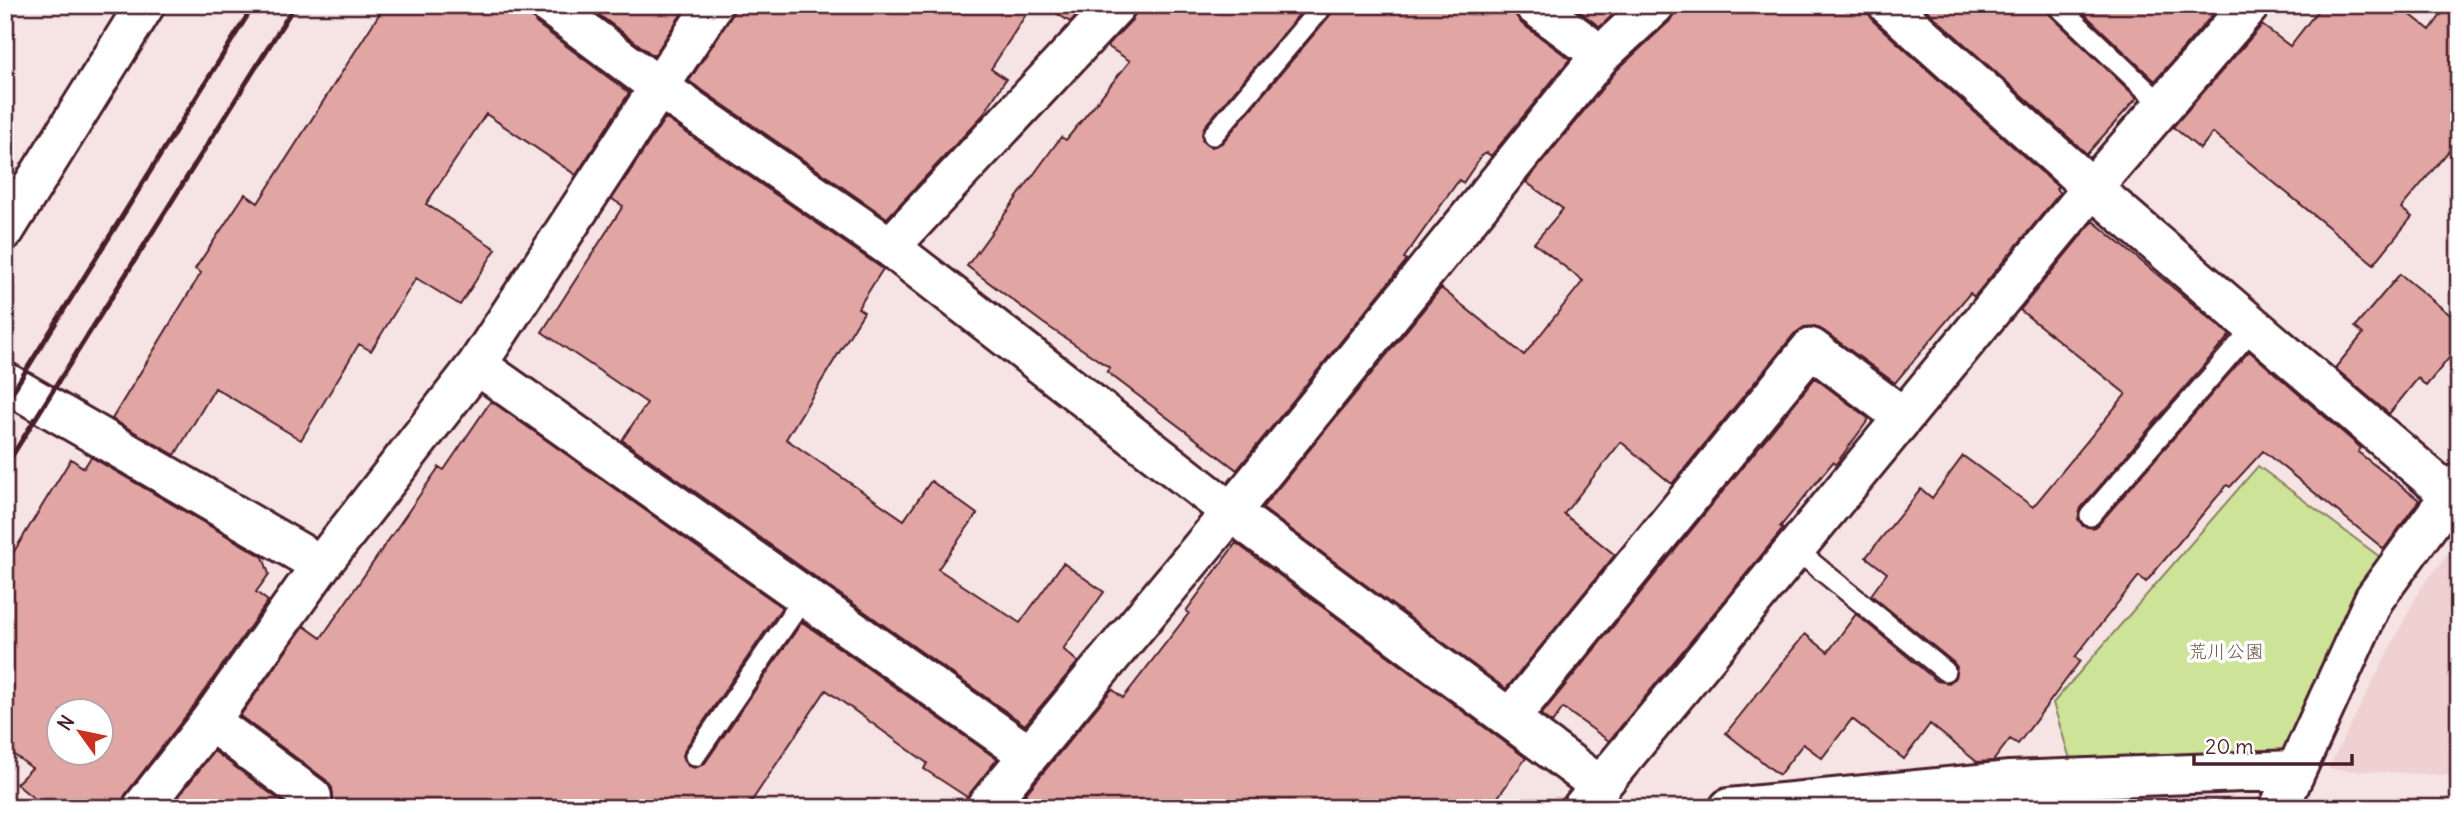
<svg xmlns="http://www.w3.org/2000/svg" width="2464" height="813" font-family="Delius,'Klee One',sans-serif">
<rect width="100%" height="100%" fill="#f6e4e4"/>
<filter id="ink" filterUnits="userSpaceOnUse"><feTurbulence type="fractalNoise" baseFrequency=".0143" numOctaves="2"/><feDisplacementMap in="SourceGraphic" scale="14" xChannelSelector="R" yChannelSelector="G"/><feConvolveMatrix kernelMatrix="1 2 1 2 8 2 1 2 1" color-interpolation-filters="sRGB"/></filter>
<g filter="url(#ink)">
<!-- built -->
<path fill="#f0d1d1" d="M2459,540V776L2328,769L2420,589Z"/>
<!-- green -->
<path fill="#cce398" stroke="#8b8162" stroke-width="2" d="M2258,466L2384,560L2283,751L2070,759L2053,703Z"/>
<!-- building -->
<path fill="#e1a6a4" stroke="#4a1f2b" stroke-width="2" fill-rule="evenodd" d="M385,5H528L536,23L629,93L576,175L486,114L426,204L496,249L460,305L416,278L371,351L359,344L301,440L215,388L175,455L112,419L201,273L195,269L245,194L258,203Z
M586,5H687L654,56Z
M735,5H1032L991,69L1006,79L983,115L887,218L689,81L731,17Z
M1044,5H1086L1070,22Z
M1137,5H1307L1204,127L1202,140L1212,147L1222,143L1332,13L1335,5H1513L1521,23L1570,59L1491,156L1487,153L1482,155L1463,183L1459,180L1404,258L1407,260L1237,470L1107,372L1110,368L1043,323L967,266L1061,137L1066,140L1130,61L1107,46L1132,20Z
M1571,5H1623L1600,27Z
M1676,5H1867L1873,21L2058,187L2056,189L2060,193L1974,297L1970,293L1895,383L1824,331L1815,326L1804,327L1794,334L1672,484L1621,442L1564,514L1615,555L1506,689L1262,508L1441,288L1524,355L1583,281L1534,243L1563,209L1526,182L1617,70L1670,21Z
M1921,5H2045L2049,14L2137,98L2087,154Z
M2075,5H2221L2155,81Z
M2322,5H2398L2430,30L2448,5H2459V139L2401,208L2412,217L2374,264L2213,133L2200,149L2173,127L2262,25L2290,46Z
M665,118L883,269L858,308L864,312L786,439L904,520L931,481L977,514L938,569L1020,623L1063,563L1104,592L1063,649L1078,662L1025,725L622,440L647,403L542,332L623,206L612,199Z
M2093,221L2230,335L2081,508L2078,519L2083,526L2093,528L2099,524L2249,351L2361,448L2358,452L2419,500L2384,549L2263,451L2230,487L2227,485L2146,582L2139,576L2075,657L2080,661L2018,744L2010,739L1993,761L1977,762L1930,724L1904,759L1852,719L1822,758L1803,744L1779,775L1726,733L1805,634L1828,652L1856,614L1937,681L1949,683L1955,678L1957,667L1953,662L1871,595L1887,573L1866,557L1921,489L1932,498L1963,456L2033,507L2126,394L2020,310Z
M2400,274L2459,322V346L2426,386L2418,378L2389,414L2335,368L2363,334L2355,327Z
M1815,378L1869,419L1836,464L1833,462L1780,527L1783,529L1609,741L1563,708L1552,723L1541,715Z
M491,401L782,607L685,749L683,756L688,766L695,768L705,763L802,622L997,759L967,797L924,769L927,763L826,690L747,808H334L332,788L326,780L240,716L304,626L321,638L439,467L444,470Z
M91,457L263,557L269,574L256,592L268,601L192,708L125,795L121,808H46L16,784L32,768L5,748V566L71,459L84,468ZM60,711H102V753H60Z
M1236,543L1526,758L1490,808H1014L1112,689L1123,698L1189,613L1186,611Z
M214,751L290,808H170Z"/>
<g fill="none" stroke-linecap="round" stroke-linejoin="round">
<defs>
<path id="service" d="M2057,5L2163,106
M1213,135L1323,5
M2090,516L2254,327
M1795,549L1945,671
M695,756L805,596"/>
<path id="minor" d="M549,5L660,88L890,247L1231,512L1599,785
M1534,5L1601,55
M1888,5L2092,188L2449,494
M890,247L1116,5
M477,365L1029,755
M5,382L321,565
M1510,718L1811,348L1903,417
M210,721L312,797V808
M142,808L210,721L321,565L477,365L713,5
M985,808L1231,512L1601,55L1655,5
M1582,808L2092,188L2250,5
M1729,808L2010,781L2294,770
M2279,808L2374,599L2459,483"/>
<path id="tertiary" d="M5,230L145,5"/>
</defs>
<!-- service casing -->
<use href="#service" stroke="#4a1f2b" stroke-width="24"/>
<!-- minor casing -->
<use href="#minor" stroke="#4a1f2b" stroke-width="44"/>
<!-- tertiary casing -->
<use href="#tertiary" stroke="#4a1f2b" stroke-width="44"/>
<!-- service -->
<use href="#service" stroke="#fff" stroke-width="19"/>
<!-- minor -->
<use href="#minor" stroke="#fff" stroke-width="38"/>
<!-- tertiary -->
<use href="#tertiary" stroke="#fff" stroke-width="38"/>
<!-- rail -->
<path stroke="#4a1f2b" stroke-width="5" d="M5,404L254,5
M5,467L295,5
M2082,808L2291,800L2459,804"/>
</g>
</g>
<g text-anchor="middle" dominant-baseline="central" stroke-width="7" stroke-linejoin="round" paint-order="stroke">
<!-- park labels -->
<g font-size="19" fill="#6a5046" stroke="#fff">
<text x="2226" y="651">荒川公園</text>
</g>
</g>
<!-- margin -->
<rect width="2464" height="813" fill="none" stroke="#fff" stroke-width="28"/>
<rect x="14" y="14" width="2436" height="785" fill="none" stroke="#4a1f2b" stroke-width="2.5" filter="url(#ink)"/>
<!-- north arrow -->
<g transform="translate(80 732) rotate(303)"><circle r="33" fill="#ffffff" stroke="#b7a5aa" stroke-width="2"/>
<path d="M0-5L12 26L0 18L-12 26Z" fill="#c8321e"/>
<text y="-10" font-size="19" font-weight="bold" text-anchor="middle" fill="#4a1f2b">N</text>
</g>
<!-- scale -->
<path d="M2194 754v10h158v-10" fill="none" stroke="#4a1f2b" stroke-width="3.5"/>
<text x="2205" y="754" font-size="21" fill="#4a1f2b" stroke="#ffffff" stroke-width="5" paint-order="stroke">20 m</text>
</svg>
